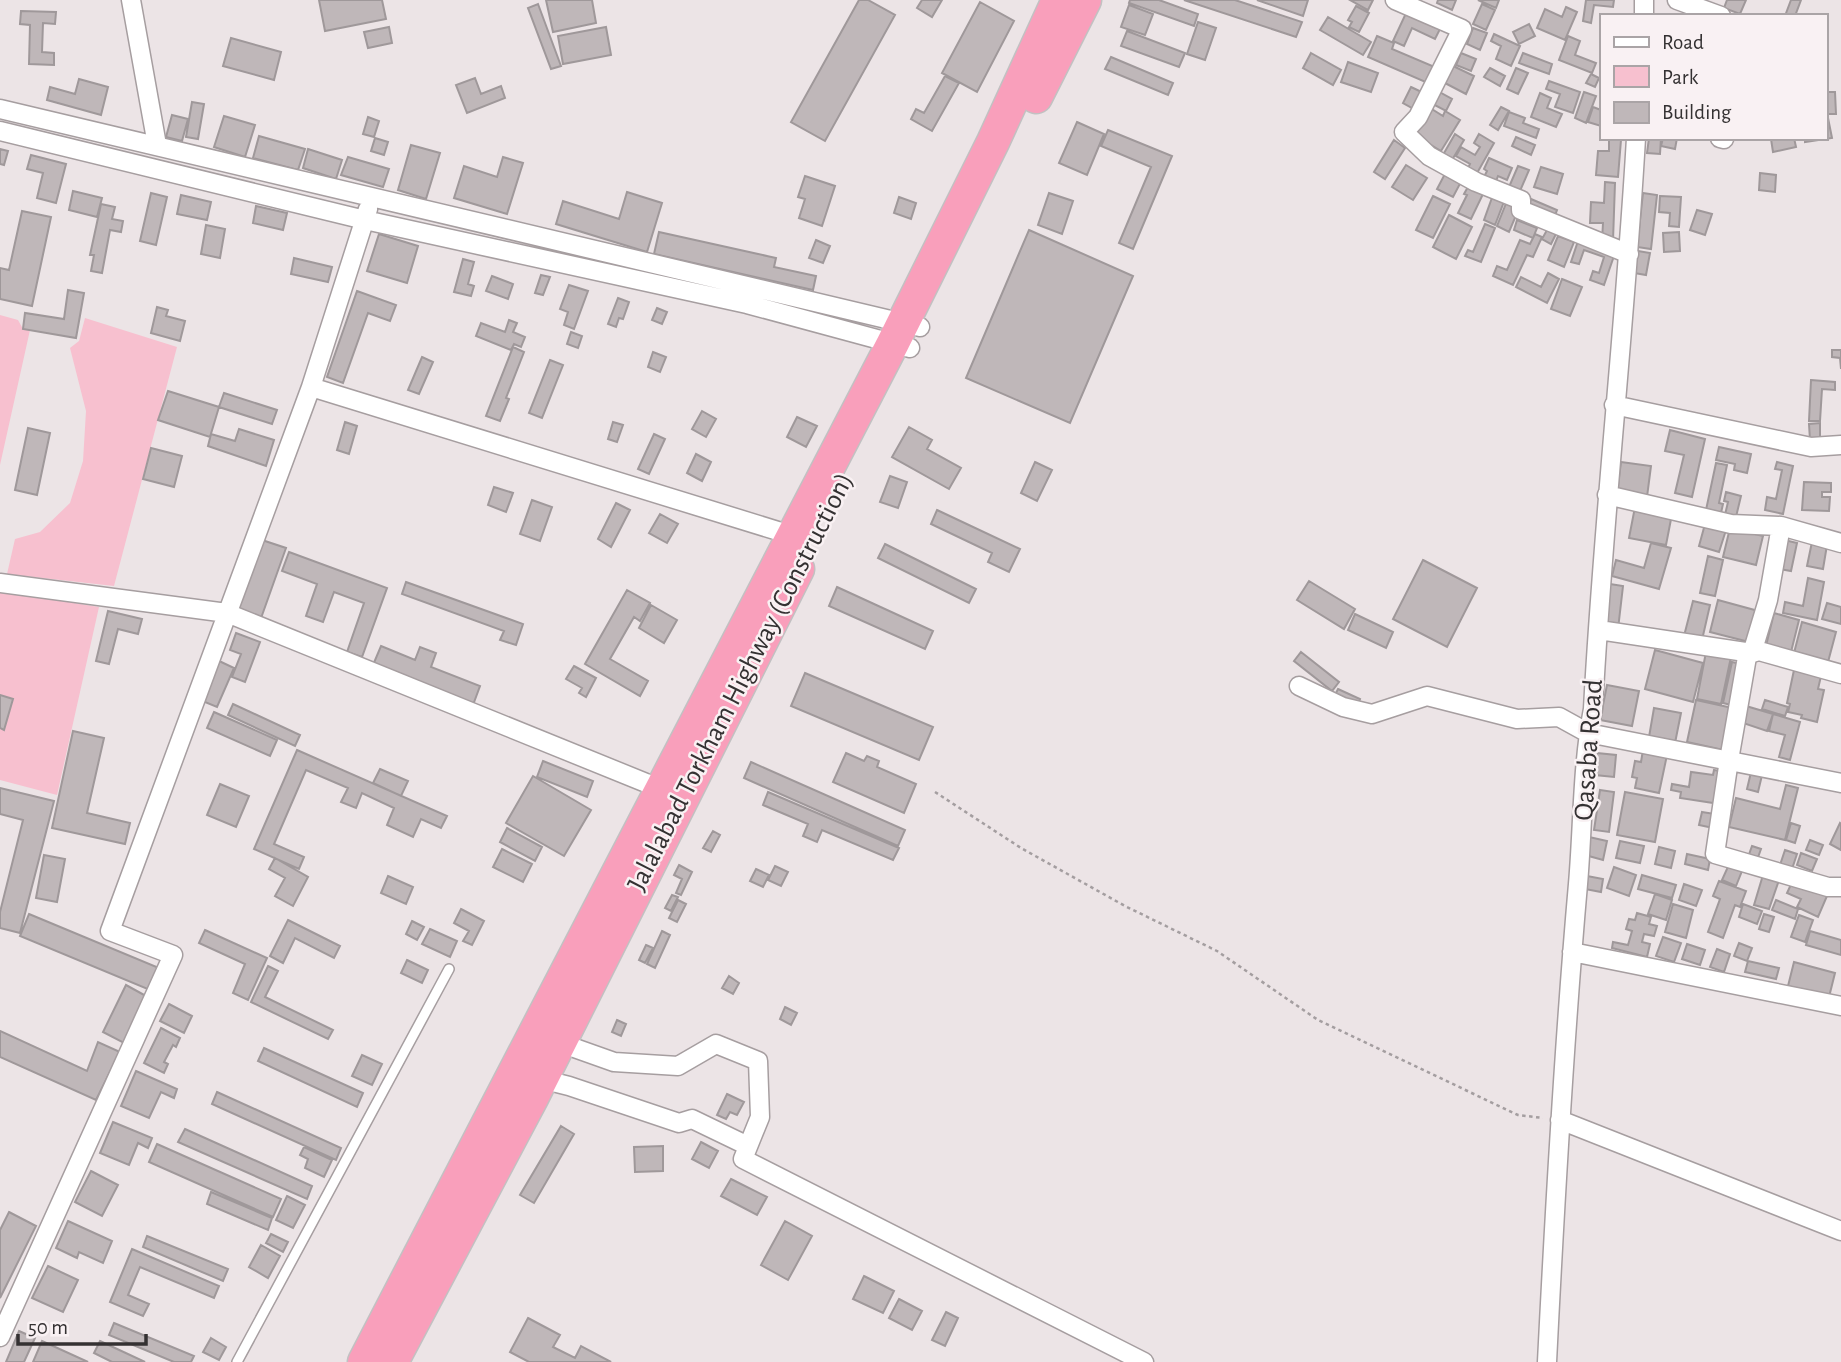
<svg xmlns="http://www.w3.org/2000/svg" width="1841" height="1362" font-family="'Alegreya Sans',sans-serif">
<rect width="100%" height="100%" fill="#ece4e6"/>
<!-- green -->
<path fill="#f7c0cf" d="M0,315L18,320L23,329L30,330L0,465Z
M85,318L177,347L114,586L7,574L15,539L40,532L70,503L83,461L86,411L70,348L79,341Z
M0,591L99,607L57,795L0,780Z"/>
<!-- building -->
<path fill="#bfb7b9" stroke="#9f989a" stroke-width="2" d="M319,0H382L386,19L325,31Z
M546,0H592L596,23L553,32Z
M859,0H868L895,15L825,141L791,122Z
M922,0H942L932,17L917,8Z
M1130,0H1159L1198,14L1194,26L1129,3Z
M1184,0H1235L1302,22L1296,37Z
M1257,0H1308L1303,16Z
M1350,0H1373L1368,10Z
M1438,0H1456L1452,10L1437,3Z
M1478,0H1499L1496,8Z
M1586,0H1614L1613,7L1594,5L1591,23L1583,21Z
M1727,0H1746L1740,14L1724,8Z
M1791,0H1801L1795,16H1785Z
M980,2L1014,21L977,92L942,73Z
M538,4L561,66L551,69L528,8Z
M1482,4L1495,10L1486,30L1473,24Z
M1129,5L1153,14L1145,35L1121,27Z
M1356,6L1369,13L1359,32L1349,27L1352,22L1348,20Z
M1566,7L1577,12L1565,40L1537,28L1545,9L1562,17Z
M21,11L56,12L55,24L43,23L42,52L54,53V65L29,64L30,25L20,24Z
M1407,11L1441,27L1435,39L1412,28L1404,46L1393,41Z
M1328,17L1371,42L1363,55L1320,30Z
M1198,22L1216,28L1205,60L1187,54Z
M1529,24L1535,36L1519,44L1513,32Z
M389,27L392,43L368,48L364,32Z
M606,27L611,55L563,64L558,36Z
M1473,28L1487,33L1480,50L1467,44Z
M1127,31L1185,53L1179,67L1121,46Z
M1494,34L1520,46L1511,66L1496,59L1501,46L1491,41Z
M1377,36L1394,43L1392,49L1437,68L1430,84L1368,57Z
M1568,36L1580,41L1575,55L1596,63L1592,73L1559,60Z
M231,38L281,52L274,80L223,66Z
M1311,53L1341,70L1333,85L1303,68Z
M1461,53L1476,59L1471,71L1456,65Z
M1523,53L1552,64L1549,74L1519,63Z
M1111,57L1173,83L1168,95L1105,69Z
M1348,62L1378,73L1371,92L1341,82Z
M1449,64L1474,76L1466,94L1441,81Z
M1490,68L1505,76L1500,86L1484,77Z
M1516,68L1528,73L1518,94L1507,89Z
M1591,74L1599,78L1595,87L1586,83Z
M945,76L959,83L932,131L911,119L916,109L924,113Z
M475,78L481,94L501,86L505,98L467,113L456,85Z
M79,79L108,87L101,115L47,100L50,87L75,94Z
M1549,81L1580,92L1573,113L1555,107L1560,94L1546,89Z
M1411,87L1428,95L1419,112L1403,103Z
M1434,89L1452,99L1446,111L1427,101Z
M1584,92L1596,96L1586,123L1575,118Z
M1826,92H1835L1836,114H1827Z
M1540,93L1551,98L1547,108L1562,114L1556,127L1531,117Z
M192,102L204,104L198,139L186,137Z
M1427,106L1443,116L1445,111L1460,120L1441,151L1411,133Z
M1501,107L1509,111L1498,130L1490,125Z
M1593,107L1601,110V126L1588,122Z
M1509,112L1525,118L1523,123L1539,129L1536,138L1504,126Z
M172,115L188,119L182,141L166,137Z
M224,116L255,125L245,157L214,147Z
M368,117L379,121L374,137L363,134Z
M1828,118L1832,138L1805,142V138H1825V119Z
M1077,122L1104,134L1087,175L1059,163Z
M1108,130L1172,156L1133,249L1119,243L1151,167L1101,146Z
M1455,134L1464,140L1449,165L1440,160Z
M1479,134L1494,143L1476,175L1467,170L1470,164L1456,156L1461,147L1475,155L1480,147L1474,143Z
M259,136L305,149L298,170L253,158Z
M1516,137L1535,145L1531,155L1512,146Z
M375,138L388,142L384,155L371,151Z
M1649,138H1661L1660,154L1647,153Z
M1663,138H1677L1675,149L1661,146Z
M1794,138L1796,147L1773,152L1771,139Z
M1609,139L1621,140L1618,177L1596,175L1598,151H1609Z
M1394,140L1405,148L1385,179L1374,172Z
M411,145L440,153L426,199L398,190Z
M0,149L8,151L4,165L0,164Z
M308,149L342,160L336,179L303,168Z
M31,155L66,164L56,203L37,198L43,173L27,169Z
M348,157L389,169L383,187L341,175Z
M503,157L523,163L507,214L454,198L464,166L497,177Z
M1489,158L1512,168L1507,180L1498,176L1495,184L1483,179L1487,171L1484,169Z
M1406,165L1427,178L1413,200L1392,187Z
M1518,166L1529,170L1520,191L1509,187Z
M1541,167L1563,174L1557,194L1534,187Z
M1447,170L1463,178L1453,197L1437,189Z
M1760,173L1776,175L1775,192L1759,190Z
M805,176L835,186L822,226L799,218L805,199L798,197Z
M1605,182L1615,183L1613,241H1602L1603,223H1590L1591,202L1604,203Z
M1469,185L1484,192L1471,219L1458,213L1467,195L1464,194Z
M73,191L102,198L97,217L69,210Z
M627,192L662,203L647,252L556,224L563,201L619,219Z
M151,193L167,197L156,245L140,241Z
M1049,193L1073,201L1062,234L1038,225Z
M1643,193L1657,195L1651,249L1637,247Z
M181,195L211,202L207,220L177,214Z
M1493,195L1505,199L1495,225L1484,220Z
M1433,196L1450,204L1433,238L1416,230Z
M1660,196L1681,197L1679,227L1669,226L1670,213L1659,212Z
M899,197L916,203L911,219L894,213Z
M1531,199L1557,210L1553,221L1527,210Z
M1507,201L1520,206L1509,232L1497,226Z
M101,204L115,207L112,219L123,221L121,232L110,230L102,273L91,271L94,255H90Z
M256,206L287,213L283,230L253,223Z
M1697,210L1712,214L1705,235L1690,230Z
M22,211L51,217L32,306L0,299V268L9,270Z
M1449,215L1472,227L1456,259L1433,247Z
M1517,220L1537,228L1533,238L1514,230Z
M1485,224L1495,228L1481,262L1465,256L1468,250L1473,252Z
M206,225L225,229L220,258L201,254Z
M1029,230L1133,276L1070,423L966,378Z
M1547,230L1556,234L1551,244L1542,239Z
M659,232L776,258L774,267L816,276L813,290L654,254Z
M1679,232L1680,251L1664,252L1663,233Z
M379,234L418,246L407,283L367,271Z
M1535,234L1542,237L1533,257L1527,255L1513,285L1493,276L1497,266L1507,270L1520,240L1530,244Z
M1558,236L1574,242L1564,267L1548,260Z
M816,240L830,246L823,263L809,258Z
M1578,241L1615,253L1604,285L1590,280L1593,271L1599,273L1604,257L1584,250L1579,264L1571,262Z
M1638,251L1650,253L1646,275L1634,273Z
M294,258L332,267L328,282L291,274Z
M463,259L474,262L468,284L474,286L471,296L454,292Z
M1548,273L1559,279L1547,303L1516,287L1521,277L1541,287Z
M541,275L550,277L543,295L535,293Z
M492,276L513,284L508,299L486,291Z
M1562,279L1582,287L1570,316L1551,309Z
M569,285L588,291L574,329L564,325L568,312L560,309Z
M68,290L84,293L76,338L23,329L25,313L64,319Z
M357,291L396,305L390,321L368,313L343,383L327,377Z
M618,298L629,302L623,319L619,318L616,327L608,324Z
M157,307L168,310L166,316L185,321L180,341L151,333Z
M657,308L667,312L662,324L652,320Z
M509,320L517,323L513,332L525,337L521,347L514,344L511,350L476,336L481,323L505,332Z
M571,332L582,336L578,348L567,344Z
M513,347L524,352L506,398L509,399L500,421L486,416Z
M1832,350H1841V369L1840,358L1832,357Z
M653,352L666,357L660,372L648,367Z
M422,357L433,362L419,394L408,390Z
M550,360L563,365L542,418L529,413Z
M1811,380L1835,382V390L1822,389L1820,421H1809Z
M168,391L219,407L210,437L158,420Z
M224,393L277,410L272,424L219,407Z
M702,411L716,419L706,437L692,429Z
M797,417L817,426L806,447L787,437Z
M345,422L357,426L349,454L337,450Z
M613,422L623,425L617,442L608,439Z
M1820,423V440H1810L1809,424Z
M909,427L932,440L927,449L961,468L949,489L892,457Z
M28,428L50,433L37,495L15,490Z
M239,429L274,440L266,466L208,446L211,434L235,441Z
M1670,430L1705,439L1692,497L1675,493L1684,455L1665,451Z
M654,434L665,439L649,474L638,469Z
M1719,447L1751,454L1747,473L1734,470L1735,464L1716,460Z
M151,448L182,456L174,487L143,479Z
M696,454L711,462L702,481L687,473Z
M1035,462L1052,470L1037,501L1021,493Z
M1621,462L1651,466L1647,497L1617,493Z
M1777,462L1793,466L1783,514L1765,510L1767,497L1776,499L1782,470L1775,469Z
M1716,463L1727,465L1719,503L1723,504L1721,513L1706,510Z
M890,476L907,482L898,508L880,502Z
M1804,482L1831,483V492H1822V497H1830L1829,511L1802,510Z
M494,487L513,493L506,512L488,505Z
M1726,492L1741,496L1735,521L1724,519L1728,502L1724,501Z
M532,500L552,507L540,541L520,534Z
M616,503L630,510L611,547L598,539Z
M1635,507L1672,514L1666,545L1629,538Z
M937,510L1020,549L1009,572L988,562L992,553L931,524Z
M660,514L678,524L667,543L649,533Z
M1705,524L1726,530L1719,552L1699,546Z
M1730,528L1763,536L1756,565L1723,557Z
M1780,539L1797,543L1791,571L1774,568Z
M262,540L286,548L260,621L237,613Z
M1812,542L1827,545L1823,569L1807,566Z
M1651,543L1671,548L1659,589L1612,576L1616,560L1644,568Z
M885,544L976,589L969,603L878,558Z
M289,552L387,588L362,657L347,652L364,603L334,592L323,622L306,616L317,584L282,571Z
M1708,556L1723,560L1715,596L1700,593Z
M1423,560L1477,588L1447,647L1393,619Z
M1808,578L1824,582L1817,620L1783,613L1785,602L1803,606Z
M1309,581L1355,609L1344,629L1297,600Z
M406,582L523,624L516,645L500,640L504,631L402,594Z
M1610,584L1623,586L1618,629L1604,627Z
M837,587L933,631L925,649L829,606Z
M627,590L650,603L640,621L634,617L610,659L648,681L640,696L585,664Z
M1718,600L1762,612L1753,643L1710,632Z
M1693,601L1710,605L1702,640L1684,636Z
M1827,603L1841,607V624L1822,619Z
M651,605L677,620L664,643L639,628Z
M108,611L142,619L138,634L118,629L109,664L96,661Z
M1774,613L1799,620L1790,656L1765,650Z
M1355,614L1393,632L1386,648L1348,630Z
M1802,622L1836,632L1828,662L1794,653Z
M236,633L260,642L245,682L232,677L241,654L230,650Z
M381,646L415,660L420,647L436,653L431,667L480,686L473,705L373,665Z
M1655,650L1703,663L1693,702L1645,689Z
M1301,652L1339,682L1332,691L1294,661Z
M1706,652L1731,657L1721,704L1697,699Z
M217,660L234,668L217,707L200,700Z
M1732,662L1745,665L1735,706L1723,703Z
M574,666L596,678L586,697L579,693L582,688L566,679Z
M1794,670L1821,676L1818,689L1824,690L1817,722L1801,718L1802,715L1788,712L1790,704L1787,703Z
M805,673L933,727L919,760L791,706Z
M1607,685L1639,691L1632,726L1600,720Z
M1338,689L1360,699L1357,707L1334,697Z
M0,695L13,699L4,730L0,728Z
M1696,700L1737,709L1728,751L1687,742Z
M1765,700L1788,707L1785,716L1762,709Z
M233,704L300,735L295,746L228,715Z
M1746,706L1773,714L1767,731L1740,722Z
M1654,708L1681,713L1675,743L1649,737Z
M214,712L277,740L270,756L207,728Z
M1773,714L1800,722L1790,760L1779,757L1785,735L1769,731Z
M73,731L104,738L87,813L130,823L125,844L52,828Z
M297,750L447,816L441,828L421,819L413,837L387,825L394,808L362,793L356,808L341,802L348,788L306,770L274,844L304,857L299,869L254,849Z
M1643,750L1667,755L1659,793L1635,788L1637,778L1632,777L1635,761L1641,762Z
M846,753L864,761L867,756L879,761L877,767L916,784L904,813L833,782Z
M1597,753L1616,755L1614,777L1595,775Z
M543,761L593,781L587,797L537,777Z
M751,762L905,830L898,846L744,778Z
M1752,768L1763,771L1758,792L1747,789Z
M380,769L408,781L401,796L373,783Z
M1714,770L1725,772L1720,804L1680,798L1681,792L1671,790L1672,784L1689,787L1691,772L1713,775Z
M533,776L591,810L564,856L506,823Z
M220,784L249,796L236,827L207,815Z
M1786,785L1798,788L1785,840L1729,827L1736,798L1780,809Z
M0,788L54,801L20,933L0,928V912L23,820L0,814Z
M1600,790L1614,792L1609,832L1594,830Z
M768,792L899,848L893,860L822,830L817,842L803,836L808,824L763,805Z
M1625,792L1663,799L1655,842L1617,835Z
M1702,812L1721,815L1718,829L1699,825Z
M1791,823L1800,826L1795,843L1786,840Z
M1840,823L1841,824V850L1830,844Z
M507,828L542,847L535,861L500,842Z
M713,831L720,835L711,852L703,848Z
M1589,837L1607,841L1603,860L1585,855Z
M1810,840L1823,845L1819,855L1806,850Z
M1620,841L1644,846L1640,863L1616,858Z
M1752,846L1761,849L1756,863L1747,860Z
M1659,847L1675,851L1671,868L1655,864Z
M502,849L532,864L523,882L493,867Z
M1785,850L1797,854L1792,869L1780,865Z
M1801,853L1817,859L1812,871L1797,865Z
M1687,854L1710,859L1708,870L1685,864Z
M44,855L65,859L57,902L36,898Z
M275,858L308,877L293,906L275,896L285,878L269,869Z
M1731,860L1744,866L1736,886L1722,880Z
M679,865L692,872L681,895L676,893L682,879L674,875Z
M775,866L788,872L781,886L768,880Z
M1614,867L1636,875L1629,896L1607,888Z
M756,869L769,875L763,887L750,881Z
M1642,875L1676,885L1672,898L1638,889Z
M1763,875L1779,880L1769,909L1754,905Z
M388,876L413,887L406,904L381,893Z
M1587,876L1603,879L1601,892L1585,889Z
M1794,878L1809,888L1827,896L1818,917L1797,907L1801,899L1787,893Z
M1719,881L1746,891L1740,907L1735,905L1723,938L1708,932L1720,899L1713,896Z
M1684,884L1702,890L1696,906L1679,900Z
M1655,894L1672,900L1666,920L1648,914Z
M672,895L678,897L671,911L665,908Z
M678,900L686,904L677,922L669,918Z
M1776,900L1798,909L1795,919L1772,910Z
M1673,904L1693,910L1686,938L1665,932Z
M1743,904L1762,911L1757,924L1739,917Z
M461,909L484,921L472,945L463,941L469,931L454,923Z
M1637,913L1651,917L1649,924L1657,926L1654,936L1644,934L1642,942L1650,944L1647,957L1612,948L1613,942L1628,945L1632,931L1626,929L1629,919L1635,920Z
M29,914L159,968L150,990L20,936Z
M1764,914L1774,917L1769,932L1759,929Z
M1799,915L1813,920L1805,942L1791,937Z
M288,920L340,946L334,958L295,938L283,963L270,956Z
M412,921L424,927L417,940L406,934Z
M430,929L457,941L450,957L422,944Z
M205,930L267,958L248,1000L233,993L245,964L199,943Z
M662,931L670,935L655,968L647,964Z
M1810,931L1841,940V955L1806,945Z
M1663,937L1681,943L1674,962L1656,956Z
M1739,943L1752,948L1747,961L1734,956Z
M1687,944L1705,950L1700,965L1682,959Z
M646,945L653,948L645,963L639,960Z
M1717,949L1730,954L1724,972L1710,967Z
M407,960L428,970L422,983L401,973Z
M1748,961L1779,968L1776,979L1745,972Z
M1794,962L1835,973L1829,997L1788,986Z
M268,966L278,971L265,997L333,1030L328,1039L251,1002Z
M729,976L739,983L733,994L722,988Z
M126,985L146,996L124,1043L103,1032Z
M169,1004L192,1016L184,1033L160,1021Z
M785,1007L797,1013L791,1025L780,1019Z
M617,1020L626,1024L621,1036L612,1032Z
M161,1028L180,1038L176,1047L173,1045L164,1062L168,1064L164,1073L144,1063Z
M0,1031L87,1071L98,1042L120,1052L96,1100L0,1057Z
M264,1048L363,1093L357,1107L258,1061Z
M362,1055L382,1064L372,1085L352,1076Z
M136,1071L177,1089L174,1098L161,1092L149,1118L121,1106Z
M217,1092L341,1148L336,1160L212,1104Z
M727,1094L744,1102L737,1115L730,1112L726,1119L717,1115Z
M113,1122L152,1138L148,1148L138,1143L129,1165L100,1153Z
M561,1126L574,1134L534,1203L520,1195Z
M185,1129L312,1186L307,1199L178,1142Z
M701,1142L718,1151L709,1168L692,1159Z
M157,1144L281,1199L273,1217L149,1162Z
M663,1146V1171L635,1172L634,1147Z
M304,1147L332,1160L324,1177L305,1168L308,1159L300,1155Z
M91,1171L118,1185L102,1216L75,1202Z
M731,1179L767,1197L757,1215L721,1196Z
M211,1192L272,1218L268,1230L207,1204Z
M287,1196L305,1205L293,1228L276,1220Z
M9,1212L36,1226L0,1298V1230Z
M68,1221L112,1241L103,1263L79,1252L77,1258L56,1248Z
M785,1221L812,1236L788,1280L761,1265Z
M271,1234L288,1242L283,1252L266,1243Z
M147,1236L228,1269L223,1281L143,1247Z
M261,1245L280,1256L268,1278L249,1267Z
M132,1249L219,1286L214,1298L140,1267L128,1295L149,1304L143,1316L110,1302Z
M48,1266L78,1280L63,1312L32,1298Z
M864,1276L894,1291L883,1313L853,1299Z
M899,1299L922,1311L912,1330L889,1318Z
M946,1312L958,1318L945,1346L932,1340Z
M528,1318L560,1335L553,1347L575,1358L581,1346L611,1362H529L510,1352Z
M114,1323L194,1356L191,1362H174L109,1335Z
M19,1331L35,1338L24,1362H6Z
M211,1338L226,1347L219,1360L203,1352Z
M42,1341L88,1362H33Z
M100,1341L145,1362H112L94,1353Z"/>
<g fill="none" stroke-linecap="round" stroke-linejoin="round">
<defs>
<path id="lane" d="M237,1362L449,969"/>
<path id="street" d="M131,0L157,145
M1395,0L1462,29L1418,117L1404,132L1429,156L1476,182L1521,200V210L1629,254
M1677,0L1721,16
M1644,16V0
M0,109L920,327
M0,131L365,220L747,304L910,348
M1720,138L1724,139
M368,209L311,387L791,535
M1614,405L1811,447L1841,445
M1607,495L1731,524L1781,526L1841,543
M1781,526L1768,600L1752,653L1747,657L1729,760L1715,854L1828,887H1841
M0,583L227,613L661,789
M1599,630L1752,653L1759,651L1841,674
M1299,686L1343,707L1372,714L1427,696L1517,719L1559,717L1588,733L1841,783
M1572,952L1841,1006
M552,1040L614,1062L678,1066L716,1044L758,1061L760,1117L743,1159L1144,1362
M541,1079L569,1086L679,1123L692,1119L748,1146
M1560,1120L1841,1231
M0,1337L173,955L110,931L311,387
M1547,1362C1555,1202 1564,1043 1578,884C1583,826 1582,766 1593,709C1603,519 1625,329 1636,138"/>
<path id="highway" d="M1036,97L1085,0
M364,1362L893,343L993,142L1058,0
M392,1362L532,1098L798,569"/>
</defs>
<!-- lane casing -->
<use href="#lane" stroke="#a69ea0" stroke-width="12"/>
<!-- street casing -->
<use href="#street" stroke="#a69ea0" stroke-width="21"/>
<!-- highway casing -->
<use href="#highway" stroke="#c2c1c2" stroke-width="35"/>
<!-- path -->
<path stroke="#a49ea0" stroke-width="2.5" stroke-dasharray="3.5 3.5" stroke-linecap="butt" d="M935,792L1021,848L1125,906L1217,951L1318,1020L1518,1115L1543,1118"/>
<!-- lane -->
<use href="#lane" stroke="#fff" stroke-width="9"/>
<!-- street -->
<use href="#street" stroke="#fff" stroke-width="18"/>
<!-- highway -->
<use href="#highway" stroke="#f99fbb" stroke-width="32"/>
</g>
<g text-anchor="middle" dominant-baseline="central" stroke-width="5" stroke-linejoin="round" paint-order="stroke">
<!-- street labels -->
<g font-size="28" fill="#343132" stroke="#f9f1f3">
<text transform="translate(741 682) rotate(-63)">Jalalabad Torkham Highway (Construction)</text>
<text transform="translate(1589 750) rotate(-86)">Qasaba Road</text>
</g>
</g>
<!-- legend -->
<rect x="1600" y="14" width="228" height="126" fill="#f9f1f3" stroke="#aaa4a6" stroke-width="2"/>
<rect x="1614" y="37" width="35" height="10" fill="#ffffff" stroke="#aaa4a6" stroke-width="2"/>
<text x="1662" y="49" font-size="21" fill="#343132">Road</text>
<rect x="1614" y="66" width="35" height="21" fill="#f7c0cf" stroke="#aaa4a6" stroke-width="2"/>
<text x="1662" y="84" font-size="21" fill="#343132">Park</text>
<rect x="1614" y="102" width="35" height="21" fill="#bfb7b9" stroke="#aaa4a6" stroke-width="2"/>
<text x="1662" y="119" font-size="21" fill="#343132">Building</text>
<!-- scale -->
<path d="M18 1334v10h128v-10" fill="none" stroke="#343132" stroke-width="3.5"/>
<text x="28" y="1334" font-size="21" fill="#343132" stroke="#f9f1f3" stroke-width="5" paint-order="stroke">50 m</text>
</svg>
